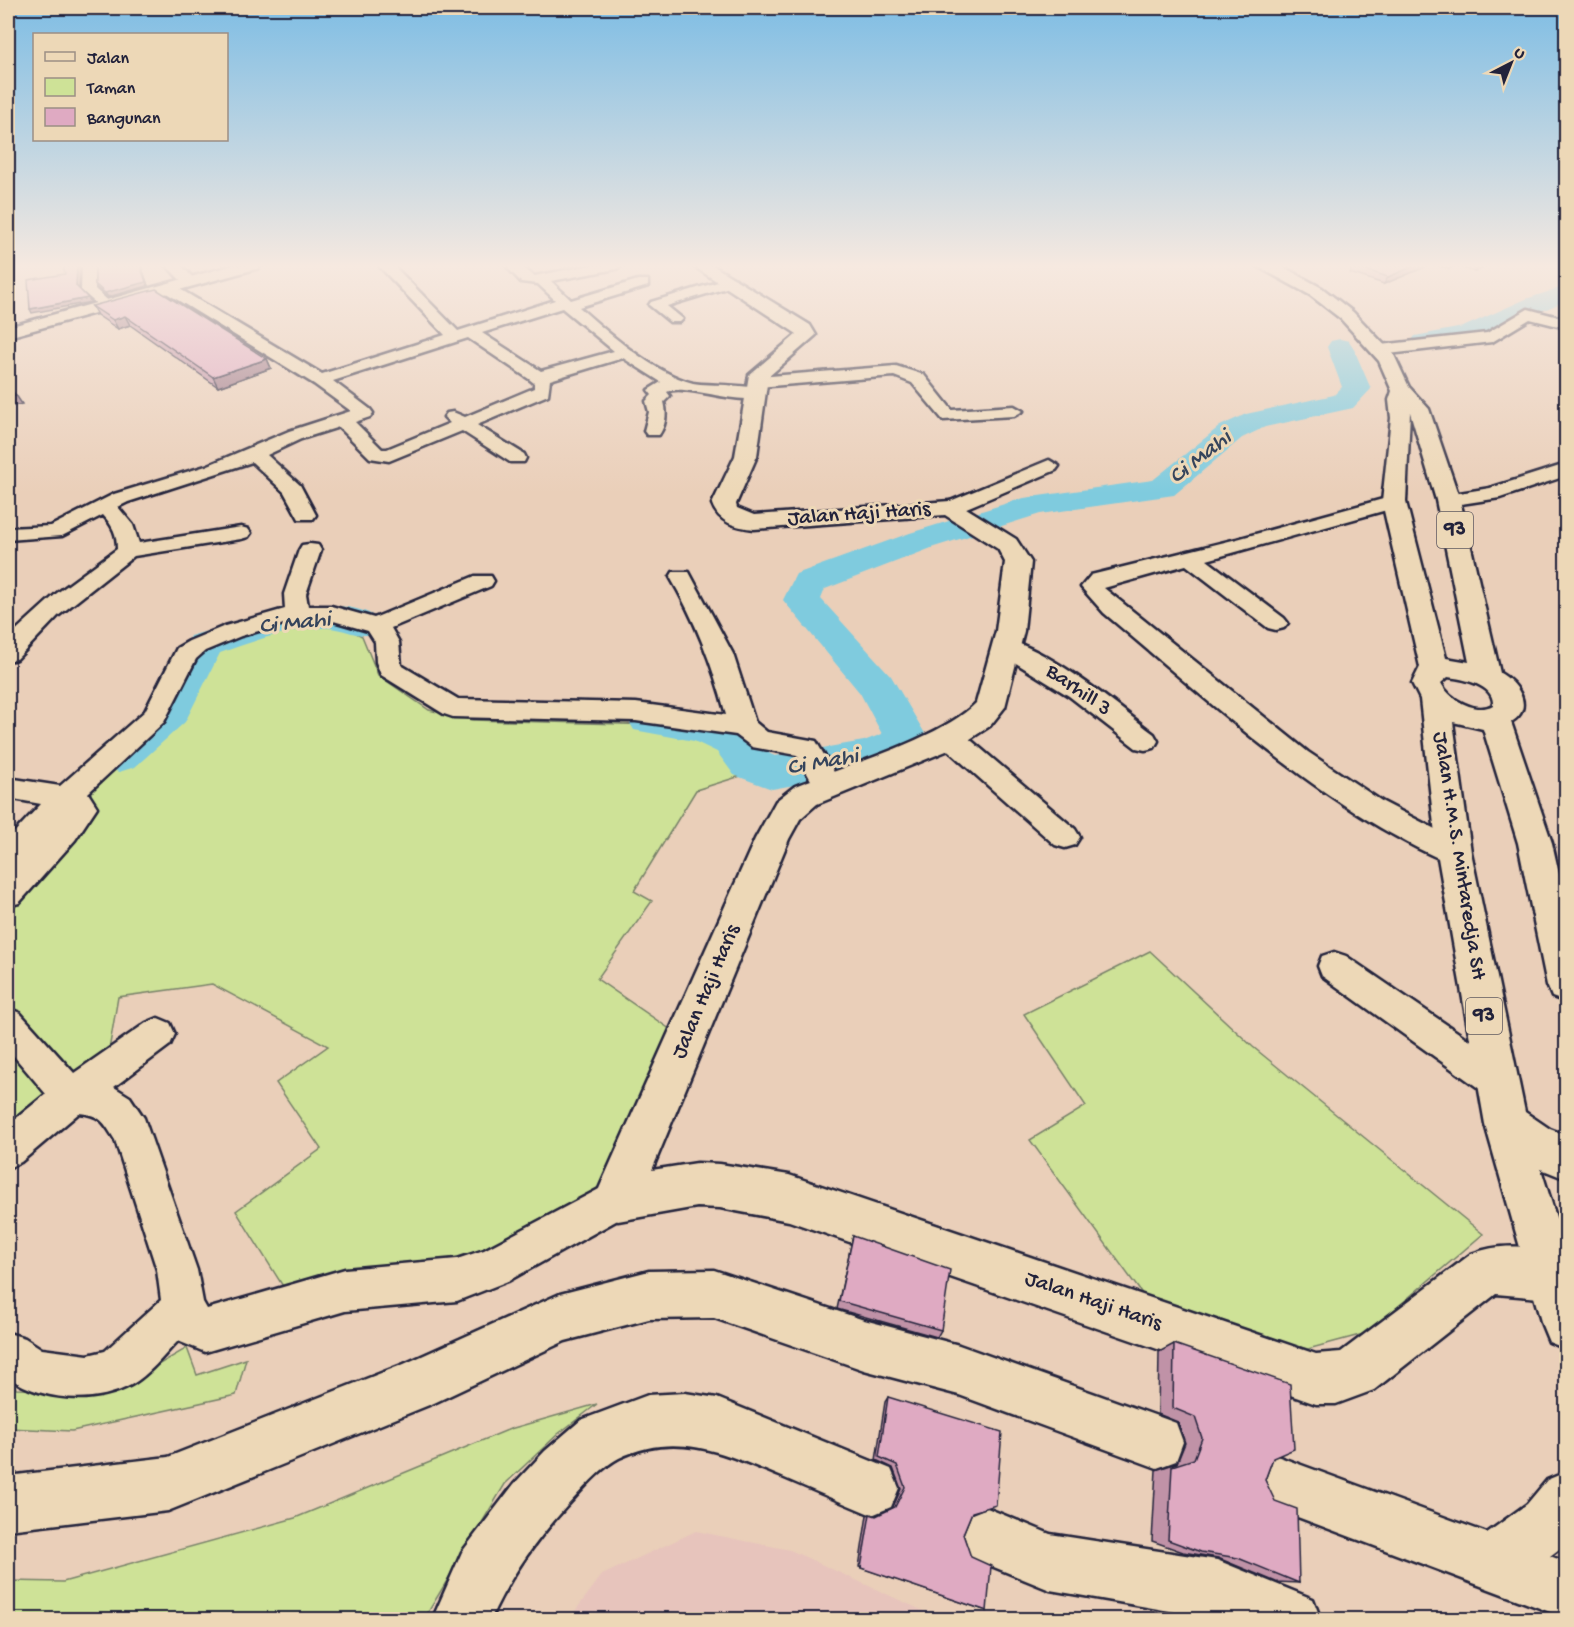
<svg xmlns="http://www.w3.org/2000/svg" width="1574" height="1627" font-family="'Gochi Hand',sans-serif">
<rect width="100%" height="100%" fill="#eacfb9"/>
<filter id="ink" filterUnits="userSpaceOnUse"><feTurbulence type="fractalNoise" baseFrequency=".0167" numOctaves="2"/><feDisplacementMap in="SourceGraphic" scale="12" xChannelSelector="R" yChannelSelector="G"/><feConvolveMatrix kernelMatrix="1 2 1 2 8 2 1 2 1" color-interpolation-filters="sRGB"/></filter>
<g filter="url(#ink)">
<!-- built -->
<path fill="#e7c4bc" d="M696,1531L790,1550L941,1619H569L602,1575Z"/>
<!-- green -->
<path fill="#cee297" stroke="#788269" stroke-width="1.5" d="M308,622L339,624L362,636L378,675L429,710L472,720L658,725L717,742L735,752L744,775L696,790L634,891L652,901L597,979L677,1034L614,1188L477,1265L289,1296L236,1211L321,1149L276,1083L328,1046L212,984L118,997L108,1056L74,1079L8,1134V887L100,783L171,720L199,684L211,649L248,634Z
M1150,951L1253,1047L1483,1234L1367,1333L1308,1349L1154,1310L1030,1140L1086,1106L1024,1014Z
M187,1348L197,1375L246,1359L236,1395L72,1431L8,1428V1366L16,1389L113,1391Z
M597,1404L558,1434L505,1484L424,1619L8,1620V1581L63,1582L295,1518L510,1429Z"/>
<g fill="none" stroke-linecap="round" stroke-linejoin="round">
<!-- river -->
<path fill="#7fcbde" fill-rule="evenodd" d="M1566,286V301C1527,315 1456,357 1415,346L1411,341L1415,336L1463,327L1526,299Z
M1340,339L1349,341L1353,347L1371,389L1353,408L1265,427L1242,438L1174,495L1040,514L934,547L825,589L821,599L891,676L930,742L923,753L867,772L772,789L734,775L717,752L694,741L634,730L628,720L634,710C662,701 724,711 748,731C758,739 761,751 775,756L864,741L882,734L860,693L783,600L796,574L910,533L1024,498L1153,480L1220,426L1246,414L1334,395L1342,387L1327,347L1331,341Z
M328,605C347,607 372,608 383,625L378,633C357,639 348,629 328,628C291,627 254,641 220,653L185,722L135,767L119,772L103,767L97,756L103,745L154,703L190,636L284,609Z"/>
<defs>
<path id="minor" d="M82,265L95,266V289L113,305L111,308H101L81,290Z
M166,265H181L197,282L190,286L185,285Z
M378,265H393L458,331L555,300L538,284L521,282L505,265H520L534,276L592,265H623L616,269L551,281L571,300L638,280H648V286L579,307C608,333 654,373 693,383C708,386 757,383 765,393C750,411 685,382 667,392L670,396L664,402C667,413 666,425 659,435H647L644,431L649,412L646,401L652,395L648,390L661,382L623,358L550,380L548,395L477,425L524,454L526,458L524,462H510L462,431L389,461L370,458L339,427L301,439L267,455L300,485L316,515L313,519H299L284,492L252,462L128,502L118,507L133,525L139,543L241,527L248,529L251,533L248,537L241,539L134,556L58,616L17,659L8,661V639L13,633L57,593L117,549C117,534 113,526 103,515L62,536L8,540V528L51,526L114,494L206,466L289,431L351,411L314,384L163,291V285H173L322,374L445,335ZM562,308L614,351L541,371L482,333ZM468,338L529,379L534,383V388L465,417L453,412L447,413L444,417L450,423L387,449H382L355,422L370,417L373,413L370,409L333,381Z
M731,278L736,279V285L667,306L683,319L680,322H670L649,305L651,302Z
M1528,309L1566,319V328L1530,319L1492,342L1380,355L1372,350L1380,345L1487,333Z
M896,366L924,375L952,410L1014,406L1023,411L1014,416L943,420L912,383L894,376L758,387L750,382L758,377Z
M1049,460L1059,466L1056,470L957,512H943L940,508L943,504Z
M1566,464V476L1500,498L1448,506L1441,504L1438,500L1441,496L1490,488Z
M1394,496L1401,498L1404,502L1401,506L1207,560L1284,618L1288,623L1284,628L1276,630L1268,628L1186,565L1104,588L1308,752L1383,802L1464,844L1469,852L1464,860L1454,864C1428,855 1404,841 1381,828C1280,769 1193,687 1104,613L1081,587L1091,575L1237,539Z
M310,544L318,545L321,550L306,594L308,606H331L374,618L475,576H491L494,581L491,586L391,628L399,642L401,665L458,699L636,703L726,715C713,666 696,621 670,577L673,572H689L733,654L755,722L767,732L816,741L842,786L838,793L828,796L818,793L797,755L752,747L736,735L636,721L453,717L444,714L381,675L376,662L375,642L368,631L330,620H298L241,636L205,651L196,659L164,722L88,793L97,807L75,840L19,903L8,906V874L13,868L8,870V839L41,804L8,798V778L60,786L145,711L177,648L189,641L225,626L285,609L284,594L299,550L302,545Z
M1006,639C1053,652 1115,704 1154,734L1158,741L1154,748L1145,750L1136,748L1069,696L998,652L994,647L998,642Z
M950,728L959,730L1075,829L1080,837L1075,845L1065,848L1055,845L941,744L937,737L941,730Z
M1334,952L1346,956L1510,1068L1515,1080L1510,1092L1497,1097L1484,1092L1322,976L1318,966L1322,956Z
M8,1008L20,1013L74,1073L146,1023L158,1018L170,1023L175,1034L170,1045L114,1087L130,1097L144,1118L197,1270L203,1302L207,1309L345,1269L457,1259L484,1250L618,1179L632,1184L637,1198L632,1212L508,1281L457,1301L345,1311L205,1352L178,1341C164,1355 148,1376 131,1385C94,1405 42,1401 8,1377V1333L25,1338L42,1349L88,1355L105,1351L161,1300L157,1270L115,1140C104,1122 101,1115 79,1113L21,1162L8,1168V1125L46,1094L8,1049Z"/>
<path id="tertiary" d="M692,265H712L810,325L816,335L768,377L757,456L736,504L737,508L754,515L950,501L958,503L1016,539L1031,562L1024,631L1005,707L990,726L961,745L817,804L800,819L789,839L652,1170L697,1163L720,1164L789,1175L1316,1354L1341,1352L1471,1254C1501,1242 1537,1245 1566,1258V1292L1551,1299L1496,1294L1374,1390L1336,1404H1316L789,1221L720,1208L697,1207L618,1221L602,1214L595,1198L602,1182L755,839L776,801L795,786C841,768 944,737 976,703L996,631L1005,562L998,549L945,515L754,529C736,527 719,523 712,504L735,456L749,375L797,334Z"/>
<path id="primary" d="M234,265H261L259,268L8,337V327Z
M1255,265H1277L1287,269L1322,288L1353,312L1394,355L1409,387L1429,409L1460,500L1500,673C1518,683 1535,708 1511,722L1552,843L1566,905V1002L1552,997L1547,985L1518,843L1483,729L1453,722L1471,852L1525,1112L1550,1129L1566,1135V1179L1541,1169L1566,1249V1349L1549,1342L1542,1325L1485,1124L1437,852L1420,699L1412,683L1420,667L1382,502L1391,418L1389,400L1392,391L1379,361L1341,319L1310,295ZM1410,412L1436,500L1469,662L1446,658L1406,502ZM1448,677C1464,679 1495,685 1493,705C1476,715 1449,699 1441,683Z"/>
<path id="motorway" d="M714,1270L864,1320L959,1345L1157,1416L1176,1423L1183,1442L1176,1461L1157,1468L959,1395L864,1370L714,1318L649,1319L565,1341L434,1403L168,1511L8,1530V1476L168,1457L404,1364L560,1294L649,1271Z
M685,1393L717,1398L891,1469L899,1488L891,1507L872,1515C841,1502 810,1489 780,1476C726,1454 677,1430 619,1458C600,1468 581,1491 566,1507C536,1540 508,1579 490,1620H432L462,1552L514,1484L545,1451L581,1420L648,1395Z
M1274,1455L1487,1533L1527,1504L1547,1480L1566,1472V1544L1550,1556L1566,1562V1618L1255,1501L1247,1482L1255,1463Z
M987,1508L1050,1534L1217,1560L1313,1599L1321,1620H1221L1050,1590L967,1556L959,1536L967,1516Z"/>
</defs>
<!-- minor casing -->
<use href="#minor" stroke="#22223b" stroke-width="5"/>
<!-- tertiary casing -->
<use href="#tertiary" stroke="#22223b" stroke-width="5"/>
<!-- primary casing -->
<use href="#primary" stroke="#22223b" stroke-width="5"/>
<!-- motorway casing -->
<use href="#motorway" stroke="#22223b" stroke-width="5"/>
<!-- minor -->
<use href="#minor" fill="#edd8b7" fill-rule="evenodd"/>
<!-- tertiary -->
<use href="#tertiary" fill="#edd8b7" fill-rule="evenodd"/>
<!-- primary -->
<use href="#primary" fill="#edd8b7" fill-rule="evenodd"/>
<!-- motorway -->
<use href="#motorway" fill="#edd8b7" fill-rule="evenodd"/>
</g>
<!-- wall -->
<path fill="#c092a7" stroke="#22223b" stroke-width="1.5" d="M95,265H111V266L141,265L148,286L108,297L97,288L95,284Z
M1430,265L1384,284L1350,273L1353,266Z
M1436,265H1489L1475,272L1456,266L1449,269Z
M92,306L267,359L271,368L218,387L130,325L118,329L97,315Z
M853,1236L941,1330L937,1337L837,1309Z
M1174,1344L1273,1458L1265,1480L1299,1583L1276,1582L1218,1558L1183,1552L1152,1541L1156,1470L1177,1463L1185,1443L1178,1422L1158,1414L1159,1352Z
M888,1397L972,1512L963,1534L987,1611L859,1567L867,1515L870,1514L876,1516L892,1509L901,1489L893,1468L876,1460L885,1402Z"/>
<!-- shaded-wall -->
<path fill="#9c7788" stroke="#22223b" stroke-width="1.5" d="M77,265L80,269L79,290L76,286Z
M141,265L148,286L108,297L105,293Z
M1416,265H1430L1384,284L1388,277Z
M1452,265H1457L1449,269Z
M1478,265H1489L1475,272Z
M88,298L91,302L32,313L30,309Z
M125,316L130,325L118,329L113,320Z
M267,359L271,368L218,387L213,377Z
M16,395L22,404L8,407V397Z"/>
<!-- building -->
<path fill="#dfaac2" stroke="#22223b" stroke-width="1.5" d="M77,265L76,286L88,298L30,309L28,280L65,274L63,267Z
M95,265H109V266L116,265H140L146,282L105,293L95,284Z
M1355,265H1416L1388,277L1353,266Z
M156,289L267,359L213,377L125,316L113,320L92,306Z
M8,387L16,395L8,397Z
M853,1236L950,1270L941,1330L839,1301Z
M1174,1344L1290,1384L1294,1449L1273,1458L1265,1480L1275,1501L1297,1509L1299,1583L1238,1558L1201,1552L1168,1540L1172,1466L1194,1459L1202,1438L1195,1417L1173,1408Z
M888,1397L1002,1432L996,1505L972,1512L963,1534L971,1557L991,1566L987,1611L861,1568L870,1514L876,1516L895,1507L905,1487L897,1465L879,1457Z"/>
</g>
<!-- sky -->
<linearGradient id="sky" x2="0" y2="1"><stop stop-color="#7ebde4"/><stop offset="0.54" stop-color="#f6e9e0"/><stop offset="1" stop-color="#f6e9e0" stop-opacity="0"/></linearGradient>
<rect width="1574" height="493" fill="url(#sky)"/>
<g text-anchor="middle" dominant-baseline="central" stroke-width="6" stroke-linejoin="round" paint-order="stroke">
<!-- shield labels -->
<g fill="#edd8b7" stroke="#5f5960" stroke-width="1.5">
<rect x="1437" y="512" width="36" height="36" rx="4.5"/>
<rect x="1466" y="998" width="36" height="36" rx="4.5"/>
</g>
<g font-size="21" font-weight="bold" fill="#22223b">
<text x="1455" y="530">93</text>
<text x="1484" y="1016">93</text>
</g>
<!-- street labels -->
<g font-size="22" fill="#22223b" stroke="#edd8b7">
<text transform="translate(859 515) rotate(-4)">Jalan Haji Haris</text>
<text transform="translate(1078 691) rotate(35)">Barhill 3</text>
<text transform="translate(1458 856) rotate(81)">Jalan H.M.S. Mintaredja SH</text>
<text transform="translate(707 992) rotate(-67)">Jalan Haji Haris</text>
<text transform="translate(1093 1302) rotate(19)">Jalan Haji Haris</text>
</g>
<!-- water labels -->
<g font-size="24" font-style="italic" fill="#35445c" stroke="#edd8b7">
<text transform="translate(1201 458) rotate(-38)">Ci Mahi</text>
<text transform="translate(295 624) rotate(-6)">Ci Mahi</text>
<text transform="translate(823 763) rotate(-10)">Ci Mahi</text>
</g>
</g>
<!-- margin -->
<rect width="1574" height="1627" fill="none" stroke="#edd8b7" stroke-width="30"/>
<rect x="15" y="15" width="1544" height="1597" fill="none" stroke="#22223b" stroke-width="2" filter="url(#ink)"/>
<!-- legend -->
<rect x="33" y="33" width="195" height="108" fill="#edd8b7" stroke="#9c8f85" stroke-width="1.5"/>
<rect x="45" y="52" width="30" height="9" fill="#edd8b7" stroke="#9c8f85" stroke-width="1.5"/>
<text x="87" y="63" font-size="18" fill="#22223b">Jalan</text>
<rect x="45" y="78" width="30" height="18" fill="#cee297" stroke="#9c8f85" stroke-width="1.5"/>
<text x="87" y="93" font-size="18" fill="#22223b">Taman</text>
<rect x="45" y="108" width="30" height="18" fill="#dfaac2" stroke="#9c8f85" stroke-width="1.5"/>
<text x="87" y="123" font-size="18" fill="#22223b">Bangunan</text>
<!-- north arrow -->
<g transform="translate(1511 63) rotate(42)" stroke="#edd8b7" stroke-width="4.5" paint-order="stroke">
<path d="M0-4.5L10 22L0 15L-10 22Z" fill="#22223b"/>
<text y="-9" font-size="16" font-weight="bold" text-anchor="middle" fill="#22223b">U</text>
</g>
</svg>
